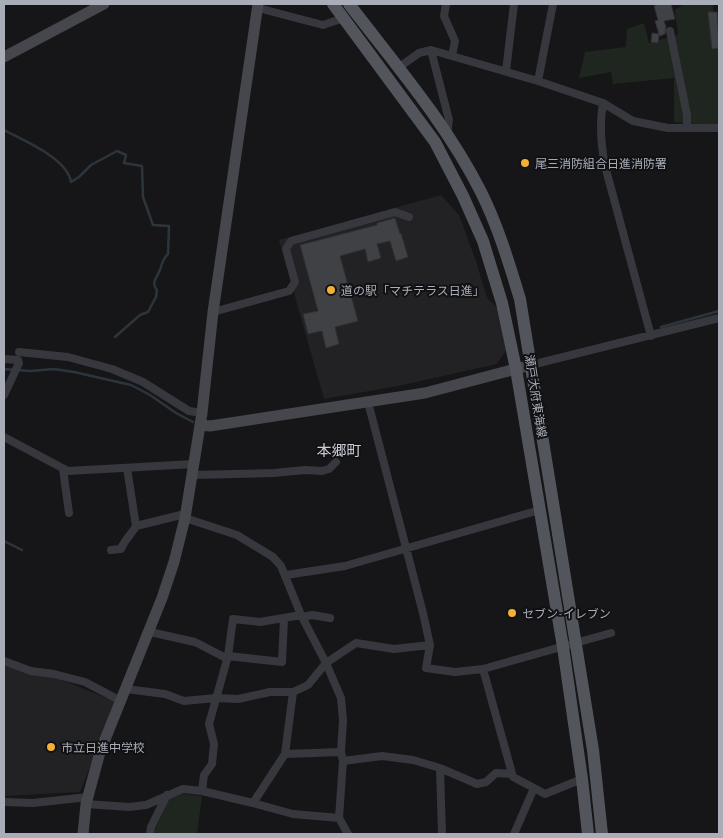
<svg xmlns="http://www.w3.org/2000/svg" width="723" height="838" font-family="Quicksand,'Noto Sans JP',sans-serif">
<rect width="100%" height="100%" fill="#161618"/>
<!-- built -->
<path fill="#222225" d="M441,195L459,215L476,261L486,295L490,301L495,305L498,310L506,350L497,364L398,386L324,399L279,240Z
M4,665L24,671L45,673L116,702L80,792L4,796Z"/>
<!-- green -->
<path fill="#1e261f" d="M684,4H713V14L719,49V126L674,122V78L613,84L611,72L579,78L585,52L626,47L627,29L644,23L649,43L678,35L675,10Z
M183,794L202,796L197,834H155V829L169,799Z"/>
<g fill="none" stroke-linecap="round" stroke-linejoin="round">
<!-- stream -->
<path stroke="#2c353c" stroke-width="2.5" d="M4,130C24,141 67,158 71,182L79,177L91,165L117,151L126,155L124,163L142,166L143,197L153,225L169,226L168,254C161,260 163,264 159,272C156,279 151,283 157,290L156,297L148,312L140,315L115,337
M661,327L719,311
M4,369L30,371L54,369L74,372L131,385L150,395L176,413L193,422
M4,541L22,550"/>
</g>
<!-- building -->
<path fill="#404145" stroke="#303034" d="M655,4H671L675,19L664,21L666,27L665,34L660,36L659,35L658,43L651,42L652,33L659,34L655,21L658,20L654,6L656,5Z
M708,12H717L719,48L712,49Z
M395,218L400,234L401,233L408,257L396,261L390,241L377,244L381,258L368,262L365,249L340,256L358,321L335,327L339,344L326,348L322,331L308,334L303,314L318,311L300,245L377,225V223Z"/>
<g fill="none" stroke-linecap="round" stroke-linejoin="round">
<!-- street -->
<path stroke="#37383d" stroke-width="8" d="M446,4L444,16L455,41L452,56
M258,8L323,25L344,18
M670,31L687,115V128
M431,50L449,120L447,134
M398,68L419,53L431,50L538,81L603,103L633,121L668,128H719
M506,71L514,4
M538,81L553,4
M603,103C599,125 601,145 605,166L651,336
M213,312L289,291L295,282L286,249L291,241L395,212L409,217
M19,352L68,357L112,369L143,382L189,411L202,413
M4,359L18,360L19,363L4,395
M531,365L719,318
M368,402L423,613L430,645L426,668L455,672L483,669L611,633
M4,437L68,471L194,464
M127,468L136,526
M63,469L69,513
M192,475L274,473L305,470L322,471L329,469L336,462
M185,518L237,535L273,557L281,566L301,615L326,663L341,698L343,720L341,752L343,761L339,818
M111,550L121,549C124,540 132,534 136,526L185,514
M286,575L345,566L540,510
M302,617L312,615L330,618
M150,632L195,642L226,658
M228,656L282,662L284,619
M4,661L31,671L54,674L85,682L121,701
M483,669L513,777L534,788
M126,689L165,694L184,701L216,698L238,699L270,692H293L308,685L326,663L356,643L394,649L430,645
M285,754L341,752
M343,761L382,756L413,760L440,768L477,784L486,782L496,773L512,774
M440,768L442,834
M202,791L204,775L212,764L214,744L209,724L228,656L233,619L260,622L301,615
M4,802L33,803L88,797
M253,803L285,754L293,692
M86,804L129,807L146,805L183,789L202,791L253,803L293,814L339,818L348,834
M150,834L151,827L167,795
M514,834L534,788L545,794L582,779"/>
<!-- secondary -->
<path stroke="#45474d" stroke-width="11" d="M4,57L104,4
M200,425L210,426L425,393L531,365
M83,834L86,804L100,752L162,598L174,562L185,518L202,413L213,312L258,4"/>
<!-- primary -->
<path stroke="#53555c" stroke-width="12" d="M333,4L435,142L463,196L483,241L502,303L516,369L563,647L582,779L588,834
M349,4C395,64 446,123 481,192C498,226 509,263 520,299L593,750L602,834"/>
</g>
<!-- markers -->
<g fill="#f2b134" stroke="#111113" stroke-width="2">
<circle cx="525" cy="163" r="5"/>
<circle cx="331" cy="290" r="5"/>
<circle cx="512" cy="613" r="5"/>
<circle cx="51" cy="747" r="5"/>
</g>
<g text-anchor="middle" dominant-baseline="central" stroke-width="4" stroke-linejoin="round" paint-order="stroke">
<!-- poi labels -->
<g font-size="12" fill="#a8adb8" stroke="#111113" text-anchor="start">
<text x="535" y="163">尾三消防組合日進消防署</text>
<text x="341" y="290">道の駅「マチテラス日進」</text>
<text x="522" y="613">セブン-イレブン</text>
<text x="61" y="747">市立日進中学校</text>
</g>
<!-- street labels -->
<g font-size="12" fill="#a8adb8" stroke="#111113">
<text transform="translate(536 396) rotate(81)">瀬戸大府東海線</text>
</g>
<!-- quarter labels -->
<g font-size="15" fill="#c9ccd4" stroke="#111113">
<text x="339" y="450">本郷町</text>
</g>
</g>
<!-- border -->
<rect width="723" height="838" fill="none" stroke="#a8adb8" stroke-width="10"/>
</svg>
